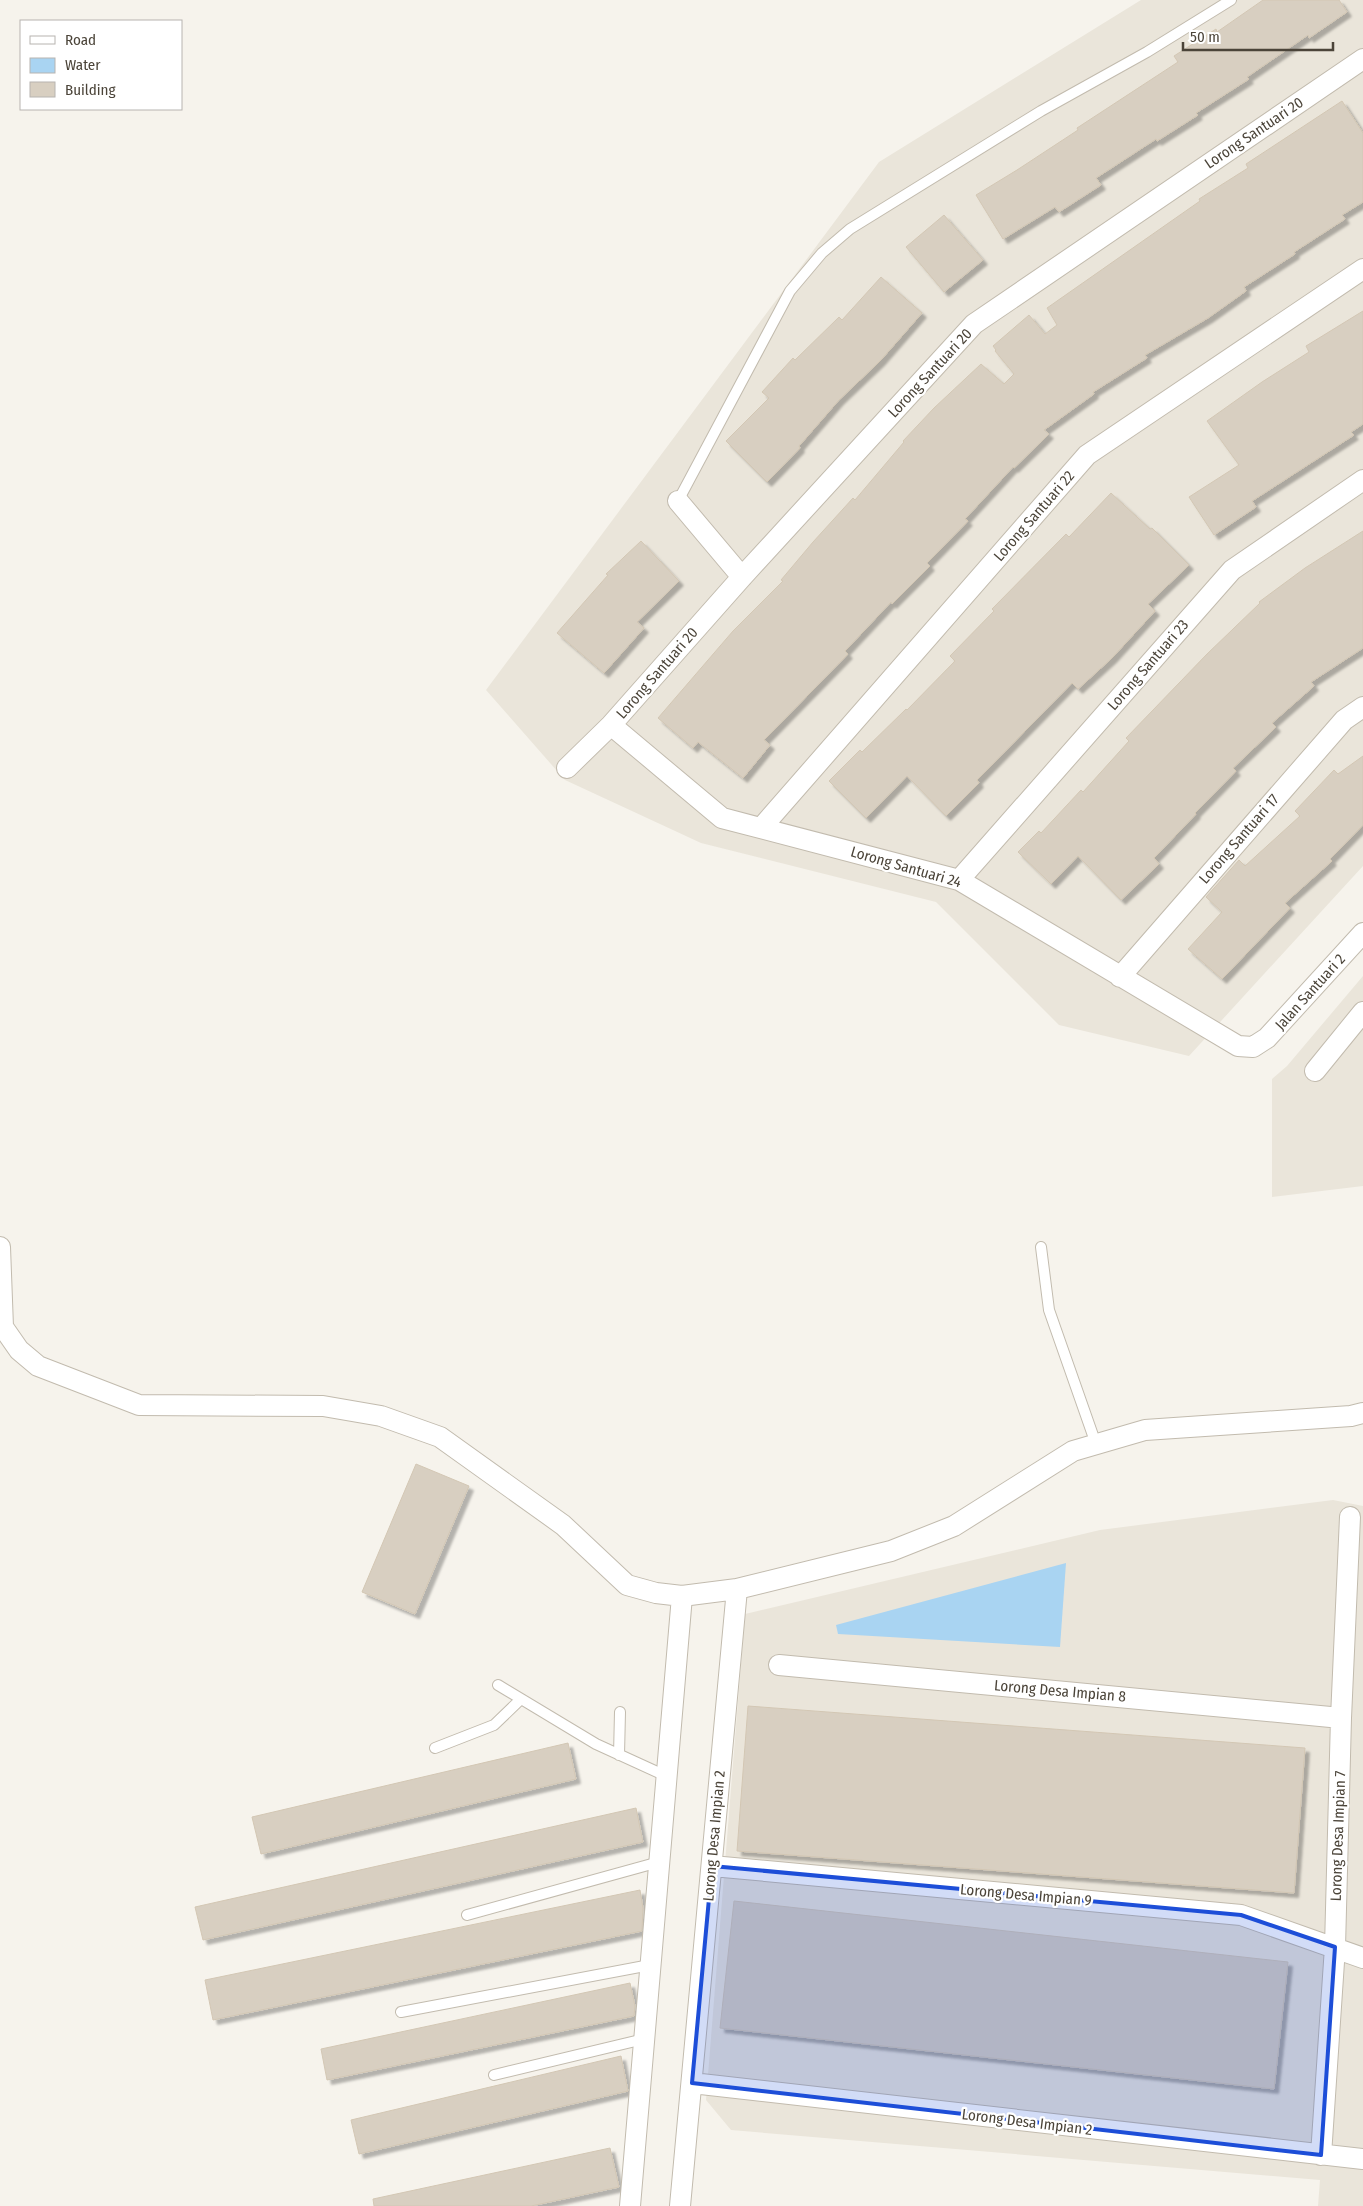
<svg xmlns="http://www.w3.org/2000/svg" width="1363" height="2206" font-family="'Fira Sans Condensed',sans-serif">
<defs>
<filter id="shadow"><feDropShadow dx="4.5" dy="4.5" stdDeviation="1" flood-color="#0004"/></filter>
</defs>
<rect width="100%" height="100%" fill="#f6f3ec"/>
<!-- residential -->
<path fill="#eae5da" d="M1141,0H1363V866L1189,1056L1059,1025L936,902L701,843L565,780L486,690L879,162Z
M1363,976V1186L1272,1197V1079L1287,1066Z
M1333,1500L1363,1506V2206H1318L1320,2180L731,2130L706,2100L745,1614L1100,1530Z"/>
<!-- water -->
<path fill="#a9d4f2" d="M1066,1563L1060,1647L838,1634L836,1625Z"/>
<!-- building -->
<path fill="#d8cfc1" stroke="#d3c7b4" filter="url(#shadow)" d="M1263,0H1339L1347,12L1309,38L1308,35L1247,77L1249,79L1196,113L1198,115L1157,141L1156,139L1096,178L1101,185L1059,212L1055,207L1003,239L976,195L1017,170L1078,130L1077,128L1178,62L1174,56L1216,29L1217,32Z
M1342,101L1363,133V202L1342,215L1345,219L1294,252L1295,254L1244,287L1246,291L1208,318L1145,355L1147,358L1093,392L1094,394L1044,430L1049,434L1014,468L1013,467L965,519L968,521L927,563L930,566L892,604L891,602L845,651L848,654L764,740L770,745L743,778L698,742L693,748L658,718L733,631L783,581L781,580L813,542L853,498L855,500L904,442L903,441L934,408L981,364L1004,384L1014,374L995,351L996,350L993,346L1029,315L1045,334L1057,325L1047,308L1200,201L1199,199L1248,168L1246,164Z
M944,215L983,260L944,292L906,247Z
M881,277L922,313L880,361L839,400L799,446L800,448L767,482L726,441L769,398L762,392L793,358L795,360L839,317L842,320Z
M1363,311V424L1351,432L1354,435L1252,501L1256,507L1214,535L1189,497L1239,465L1207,421L1262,382L1309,352L1306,346Z
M1111,493L1150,529L1152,528L1189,565L1148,604L1155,611L1112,658L1078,689L1072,683L977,780L979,783L946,816L907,776L866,818L829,781L860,750L862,752L906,709L907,710L955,661L950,656L994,611L992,609L1066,534L1069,537Z
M1363,531V648L1311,682L1314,686L1272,723L1276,727L1233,768L1236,771L1195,813L1196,814L1154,858L1159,864L1121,900L1078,856L1051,884L1018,852L1039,831L1041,833L1081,790L1083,792L1129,741L1126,738L1207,654L1260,603L1259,602L1305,568Z
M641,541L679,581L637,622L644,628L604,673L557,633L608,575L606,574Z
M1363,756V825L1330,859L1332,861L1285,903L1290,908L1222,979L1188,949L1222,912L1206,897L1239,860L1245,866L1300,816L1295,811L1334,770L1338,774Z
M416,1464L469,1486L415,1614L362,1592Z
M748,1706L1305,1748L1294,1893L737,1851Z
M568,1743L576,1779L261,1854L252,1817Z
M636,1808L643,1842L203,1940L195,1907Z
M640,1890L643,1908L642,1931L213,2020L205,1980Z
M734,1901L1288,1962L1274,2089L720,2028Z
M630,1983L635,2006L634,2016L327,2080L321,2049Z
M621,2056L628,2091L359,2154L351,2120Z
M610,2148L619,2187L531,2206H374L373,2199Z"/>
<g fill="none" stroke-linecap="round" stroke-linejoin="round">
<defs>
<path id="service" d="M678,501L790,291L822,253L850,229L1041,111L1147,52L1231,0
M1041,1247L1049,1310L1096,1444
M498,1685L596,1744L666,1776
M435,1748L494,1725L521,1699
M619,1755L620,1712
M467,1915L659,1862
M401,2012L650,1965
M494,2075L644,2039"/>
<path id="minor" d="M678,501L742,577
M611,725L722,818L959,880L1238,1046L1253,1047L1267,1038L1363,933
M567,768L611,725L742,577L974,324L1363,59
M762,827L1087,455L1363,269
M959,880L1232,570L1363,480
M1120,977L1344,720L1363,707
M1315,1071L1363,1012
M0,1247L3,1327L19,1350L38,1366L139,1405L323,1406L381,1416L440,1437L563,1525L627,1585L656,1593L682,1596L737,1589L891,1551L954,1526L1073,1451L1145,1430L1351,1416L1363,1413
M779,1665L1341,1718
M712,1866L1241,1915L1363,1958
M692,2083L1363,2159
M1321,2155L1335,1947L1341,1718L1350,1517
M630,2206L682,1596
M680,2206L737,1589"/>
</defs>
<!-- service casing -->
<use href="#service" stroke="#c2bbae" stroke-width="12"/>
<!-- minor casing -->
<use href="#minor" stroke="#c2bbae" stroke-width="22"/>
<!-- service -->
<use href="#service" stroke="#fff" stroke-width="10"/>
<!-- minor -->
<use href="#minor" stroke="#fff" stroke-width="20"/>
</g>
<!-- marked area -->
<path fill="#1d4ed8" fill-opacity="0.2" stroke="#1d4ed8" stroke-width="4" stroke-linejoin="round" d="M712,1866L1241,1915L1335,1947L1321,2155L692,2083Z"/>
<g text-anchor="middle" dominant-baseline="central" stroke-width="4.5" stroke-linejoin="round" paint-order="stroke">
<!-- street labels -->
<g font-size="15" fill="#4b4439" stroke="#fff">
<text transform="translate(1254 133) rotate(-34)">Lorong Santuari 20</text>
<text transform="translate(930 373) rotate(-47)">Lorong Santuari 20</text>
<text transform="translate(1034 516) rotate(-49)">Lorong Santuari 22</text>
<text transform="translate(1148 665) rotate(-49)">Lorong Santuari 23</text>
<text transform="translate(657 673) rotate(-49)">Lorong Santuari 20</text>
<text transform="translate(1239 839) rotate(-49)">Lorong Santuari 17</text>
<text transform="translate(906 867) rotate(16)">Lorong Santuari 24</text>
<text transform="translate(1310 992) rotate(-48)">Jalan Santuari 2</text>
<text transform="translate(1060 1691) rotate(5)">Lorong Desa Impian 8</text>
<text transform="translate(714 1836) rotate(-85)">Lorong Desa Impian 2</text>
<text transform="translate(1338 1836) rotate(-88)">Lorong Desa Impian 7</text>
<text transform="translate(1026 1895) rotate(5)">Lorong Desa Impian 9</text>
<text transform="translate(1027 2122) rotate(7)">Lorong Desa Impian 2</text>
</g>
</g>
<!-- legend -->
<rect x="20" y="20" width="162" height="90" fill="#ffffff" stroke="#b7b4b0"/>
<rect x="30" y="36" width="25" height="8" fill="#ffffff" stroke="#b7b4b0"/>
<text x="65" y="45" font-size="15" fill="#4b4439">Road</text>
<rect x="30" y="58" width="25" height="15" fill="#a9d4f2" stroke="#b7b4b0"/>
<text x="65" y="70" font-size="15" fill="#4b4439">Water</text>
<rect x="30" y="82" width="25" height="15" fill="#d8cfc1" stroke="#b7b4b0"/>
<text x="65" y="95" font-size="15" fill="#4b4439">Building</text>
<!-- scale -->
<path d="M1183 42v8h150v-8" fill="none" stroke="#4b4439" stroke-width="2.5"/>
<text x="1190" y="42" font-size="15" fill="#4b4439" stroke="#ffffff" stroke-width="4" paint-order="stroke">50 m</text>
</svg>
